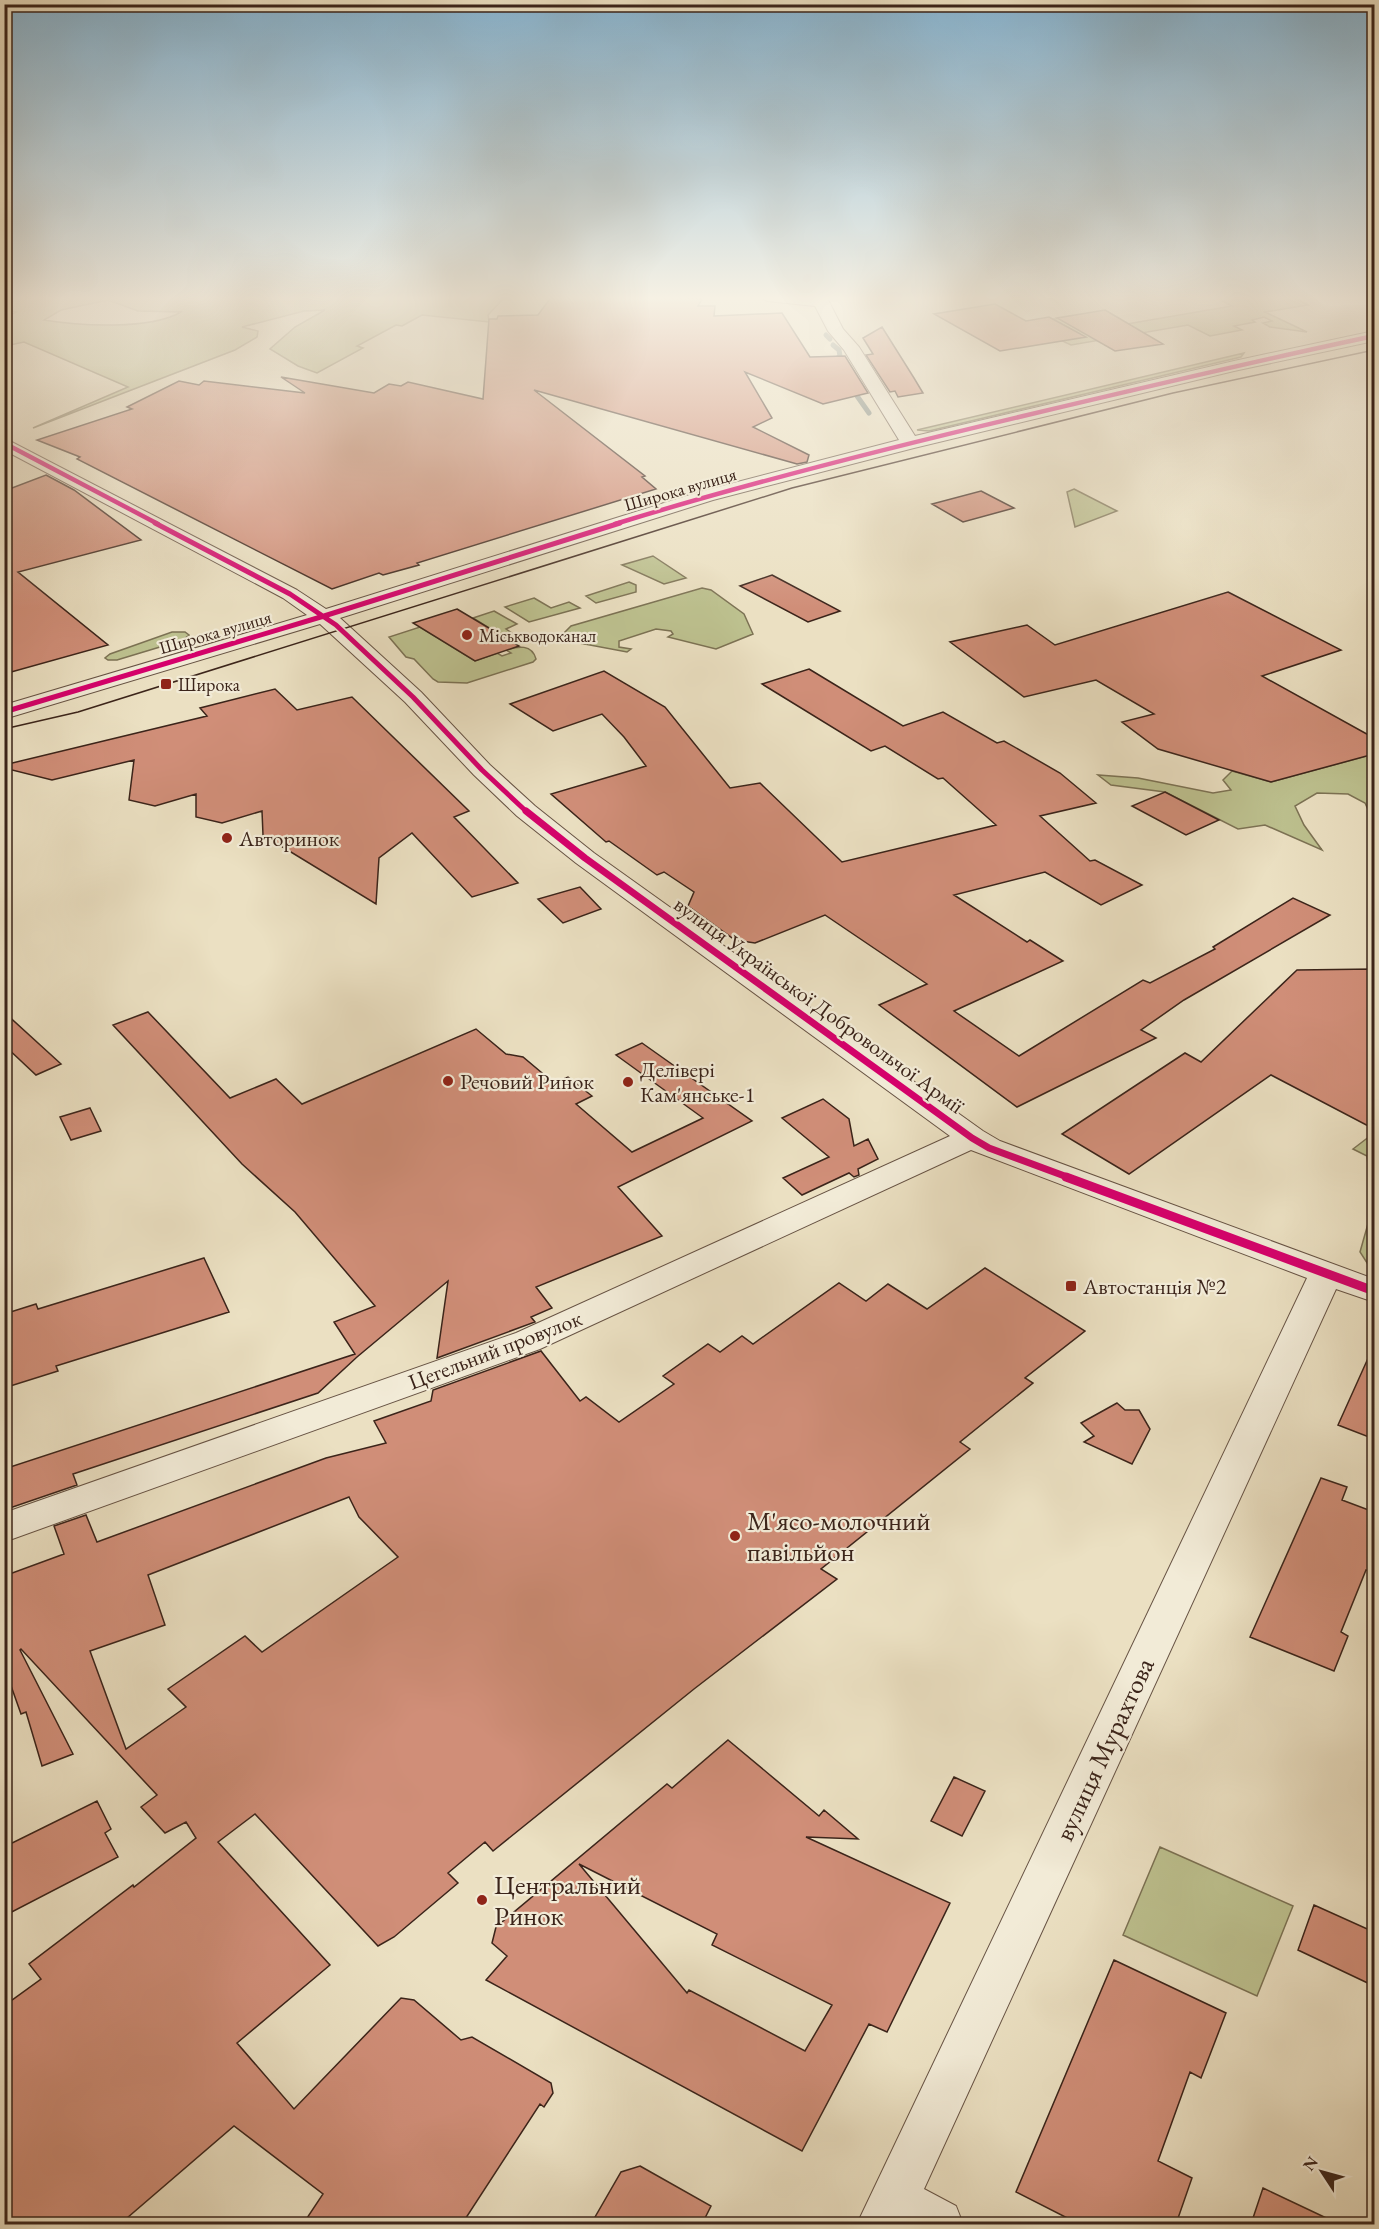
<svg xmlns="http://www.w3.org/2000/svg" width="1379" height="2229" font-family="'EB Garamond',serif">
<rect width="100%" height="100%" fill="#ebe0c2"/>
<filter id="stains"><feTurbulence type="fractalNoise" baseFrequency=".00333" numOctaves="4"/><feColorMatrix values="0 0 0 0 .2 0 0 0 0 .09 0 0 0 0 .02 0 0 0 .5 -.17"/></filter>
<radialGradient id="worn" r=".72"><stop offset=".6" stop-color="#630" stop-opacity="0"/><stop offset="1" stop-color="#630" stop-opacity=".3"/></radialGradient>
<!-- green -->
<path fill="#bdc18f" stroke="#7c7254" stroke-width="1.5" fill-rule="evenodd" d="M4,296H491L503,299L488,315L489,322L422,315L402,326L396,325L357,346L363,348L317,373L298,366L270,349L295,327L325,310L304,311L242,327L258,331L257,337L235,350L33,428L128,387L24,342L5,346V318L16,312L5,309ZM108,300L138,311L181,312C150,330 80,326 44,320L61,310Z
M1213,296H1289L1308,305L1265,312L1307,332L1270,327L1263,323L1272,321L1264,317L1252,320L1255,322L1234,326L1242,330L1210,336L1188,325L1071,345L1058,339L1079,333L1053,319L1067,317L1092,330L1232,306Z
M1244,353L1241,357L929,431L917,430Z
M1074,489L1117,511L1075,527L1067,492Z
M653,556L686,578L664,584L622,565Z
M629,582L636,585V592L596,603L586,596Z
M702,588L711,590L744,614L753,634L716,649L668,637L673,634L671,631L656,629L619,641V647L631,649L627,652L558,639L571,626Z
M534,598L551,608L569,602L580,608L529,622L505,607Z
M494,611L517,624L506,629L519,638L510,641L473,618Z
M420,627L475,661L497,653L502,656L511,653L506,650C518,646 532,644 536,659L533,662L467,683L438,682L433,679L414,659L406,657L389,637Z
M172,632H185L189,635L183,640L117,660H108L105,658L110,654Z
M1374,754V816H1371L1365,803L1348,794L1317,793L1295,806L1304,825L1322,850L1265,825L1238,829L1165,792L1111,785L1098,775L1138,778L1213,793L1231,790L1223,780L1232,771L1271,782Z
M1374,1133V1270L1371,1269L1360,1252L1373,1206L1367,1156L1353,1149Z
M1160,1847L1293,1906L1257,1996L1123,1935Z"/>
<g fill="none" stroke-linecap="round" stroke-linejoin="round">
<!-- stream -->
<path stroke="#737f79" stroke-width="5" d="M826,335L830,339
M833,345L839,350L840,356L835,360V365
M850,386L869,413"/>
</g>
<!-- building -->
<path fill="#d08e78" stroke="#3b241a" stroke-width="1.5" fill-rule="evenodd" d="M552,296H672L702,299L698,306H715L714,316L782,313L810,357L845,356L868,393L823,404L745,372L772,418L753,427L809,455L807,462L797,464L534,390L645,476L642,477L656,489L417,563L419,565L383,575L379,573L332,589L77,459L80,457L37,440L132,409L127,407L179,381L199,385L204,381L305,393L281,377L374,393L389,384L401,386L408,382L483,399L489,319H497L498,316L538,315Z
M995,304L1026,321L1049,317L1086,337L1000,351L934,314Z
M1105,310L1163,344L1115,351L1057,318Z
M882,327L914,378L923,393L898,397L895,391L890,392L866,355L873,354L863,338Z
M46,475L74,490L141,540L18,572L108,645L4,674V491Z
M981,491L1014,508L963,522L932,504Z
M772,575L840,611L808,622L740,586Z
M1228,592L1341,650L1262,676L1374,738V754L1271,782L1158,749L1122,722L1154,714L1096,680L1024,697L950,642L1027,625L1055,645Z
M457,609L519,646L475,661L413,623Z
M809,669L903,726L943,712L997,743L1004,741L1060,773L1096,803L1040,816L1090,861L1095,860L1142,885L1101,905L1045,872L954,895L1027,942L1030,940L1063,961L954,1011L1019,1056L1143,980L1150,983L1215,949L1213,947L1293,898L1330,915L1184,1000L1141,1030L1156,1038L1017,1107L879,1005L927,984L825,915L755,943L735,940L688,906L694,892L664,872L657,875L609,841L606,842L551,794L646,766L624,737L602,714L553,731L510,704L604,671L665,707L730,788L760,783L842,862L996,825L943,778L938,779L885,746L871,751L762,684Z
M275,689L297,710L352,697L469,811L454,817L518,883L472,897L412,833L379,858L376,904L263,835L262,811L222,823L196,817V794L155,806L129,800L134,760L52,780L4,768V765L207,716L200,708Z
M1165,792L1219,820L1186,835L1132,806Z
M580,887L601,909L563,923L538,899Z
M1374,969V1129L1271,1075L1129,1174L1062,1134L1185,1053L1201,1062L1297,970Z
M4,1012L61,1064L36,1075L4,1045Z
M148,1012L230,1098L276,1079L302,1104L476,1029L506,1054L523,1057L554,1083L568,1077L592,1096L576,1104L632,1152L703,1118L616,1055L642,1043L752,1121L618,1187L662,1236L536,1287L552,1308L531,1317L535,1322L437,1358L448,1281L357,1357L318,1393L73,1474L77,1485L4,1510V1469L355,1354L334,1322L375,1306L295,1212L242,1164L113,1025Z
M823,1099L849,1119L854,1146L868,1139L878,1159L858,1169L859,1175L854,1177L849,1173L802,1195L783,1178L829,1157L782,1118Z
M90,1108L101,1131L71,1140L60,1117Z
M204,1258L229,1312L56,1366L58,1371L4,1388V1314L36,1304L38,1309Z
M985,1268L1085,1331L1025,1378L1033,1383L960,1442L970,1449L821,1569L837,1579L694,1689L493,1851L485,1842L448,1873L458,1883L394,1937L378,1946L255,1814L218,1842L330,1965L237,2043L294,2109L401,1998L414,2000L461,2040L472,2037L551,2083L553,2093L544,2107L540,2104L462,2224H303L323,2194L234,2126L120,2224H4V2006L41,1979L29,1964L133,1885L134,1887L196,1838L186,1822L165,1833L141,1807L157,1795L21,1649L20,1650L73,1754L42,1766L26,1712L21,1714L4,1666V1576L64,1554L54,1526L86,1515L97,1542L326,1458L386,1443L374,1421L431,1401L433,1390L541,1351L580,1401L586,1397L619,1422L674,1384L663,1376L708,1344L720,1352L742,1336L753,1344L839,1283L866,1301L888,1284L927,1309ZM349,1497L359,1517L398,1557L262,1652L245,1636L168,1689L186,1707L126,1749L90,1651L165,1625L148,1575Z
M1374,1345V1439L1338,1425Z
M1117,1403L1125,1410H1139L1150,1429L1132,1464L1084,1442L1094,1436L1081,1423Z
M1321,1478L1347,1487L1342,1500L1374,1512V1573L1366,1570L1341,1632L1348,1636L1334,1671L1250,1637Z
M728,1740L819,1816L824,1810L858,1839L806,1837L950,1903L887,2032L869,2024L802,2151L486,1980L507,1956L492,1943L496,1927L667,1784L672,1788ZM579,1864L717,1934L712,1945L832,2005L805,2051L689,1990L687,1993Z
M954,1777L985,1791L962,1836L931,1821Z
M97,1801L111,1829L105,1833L118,1857L4,1916V1847Z
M1314,1905L1374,1932V1986L1298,1950Z
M1114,1960L1226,2013L1201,2078L1190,2072L1158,2161L1192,2178L1176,2224H1079L1016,2192Z
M640,2166L711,2206L702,2224H591L621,2172Z
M1263,2188L1339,2224H1251Z"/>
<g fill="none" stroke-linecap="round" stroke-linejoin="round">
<defs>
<path id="minor" d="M760,296H826L843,329L859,347L915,436L1234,361L1374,331V341L1234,371L914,448L713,500L340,618L421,692L490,765L535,806L594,853L983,1131L1000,1141L1374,1279V1302L1336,1289L924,2189L956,2206L963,2224H857L1307,1278L971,1150L540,1349L4,1542V1513L516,1333L950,1136L576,863L517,816L474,775L405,702L320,624L4,719V705L307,615L283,598L4,450V438L297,590L326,609L699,492L899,440L844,350L828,331L815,306L767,301Z"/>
</defs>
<!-- minor casing -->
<use href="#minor" stroke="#675344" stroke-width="2"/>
<!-- minor -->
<use href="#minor" fill="#f2ebd7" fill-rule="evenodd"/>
<!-- tram -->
<path stroke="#3b241a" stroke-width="1.5" d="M4,729L78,712L792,488L1173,393L1374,350"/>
<defs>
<path id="cycleway-far3" d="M4,443L158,524
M615,524C748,483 884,449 1019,417C1137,389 1255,361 1374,336"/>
<path id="cycleway-far2" d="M155,523L290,594L336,625L413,697L482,770L528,813
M4,712L324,616L620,523"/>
<path id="cycleway-far1" d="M526,811L585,858L972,1138L989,1148L1070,1178"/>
<path id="cycleway" d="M1066,1177L1374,1291"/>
</defs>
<!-- cycleway-far3 casing -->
<use href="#cycleway-far3" stroke="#f2ebd7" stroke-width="7"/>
<!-- cycleway-far2 casing -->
<use href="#cycleway-far2" stroke="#f2ebd7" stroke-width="8"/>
<!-- cycleway-far1 casing -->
<use href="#cycleway-far1" stroke="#f2ebd7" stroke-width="10"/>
<!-- cycleway casing -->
<use href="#cycleway" stroke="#f2ebd7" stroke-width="13"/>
<!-- cycleway-far3 -->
<use href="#cycleway-far3" stroke="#d6006c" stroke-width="4.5"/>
<!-- cycleway-far2 -->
<use href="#cycleway-far2" stroke="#d6006c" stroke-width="5"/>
<!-- cycleway-far1 -->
<use href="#cycleway-far1" stroke="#d6006c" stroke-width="7"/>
<!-- cycleway -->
<use href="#cycleway" stroke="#d6006c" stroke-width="9"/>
</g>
<!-- sky -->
<linearGradient id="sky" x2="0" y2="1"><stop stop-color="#88b7d5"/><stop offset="0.49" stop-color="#f6f1e4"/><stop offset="1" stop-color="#f6f1e4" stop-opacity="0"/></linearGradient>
<rect width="1379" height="609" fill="url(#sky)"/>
<!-- markers -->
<g fill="#8f2418" stroke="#f2ebd7" stroke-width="2">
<circle cx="467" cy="635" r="6"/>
<rect x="160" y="678" width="12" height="12" rx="3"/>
<circle cx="227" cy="838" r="6"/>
<circle cx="448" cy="1081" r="6"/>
<circle cx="628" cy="1082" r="6"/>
<rect x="1065" y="1280" width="12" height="12" rx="3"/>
<circle cx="735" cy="1536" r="6"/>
<circle cx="482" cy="1900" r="6"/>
</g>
<g text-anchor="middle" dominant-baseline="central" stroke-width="4.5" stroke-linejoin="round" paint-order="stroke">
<!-- far-street labels -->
<g font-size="18" fill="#3b241a" stroke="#f2ebd7">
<text transform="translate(680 489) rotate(-16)">Широка вулиця</text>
<text transform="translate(215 632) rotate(-16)">Широка вулиця</text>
</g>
<!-- far-poi labels -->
<g font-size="18" fill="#3b241a" stroke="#f2ebd7" text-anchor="start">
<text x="479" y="635">Міськводоканал</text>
<text x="178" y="684">Широка</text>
</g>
<!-- poi labels -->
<g font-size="22" fill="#3b241a" stroke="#f2ebd7" text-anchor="start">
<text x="239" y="838">Авторинок</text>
<text x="640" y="1069">Делівері<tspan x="640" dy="25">Кам'янське-1</tspan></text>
<text x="460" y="1081">Речовий Ринок</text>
<text x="1083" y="1286">Автостанція №2</text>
</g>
<!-- street labels -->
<g font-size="22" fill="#3b241a" stroke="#f2ebd7">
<text transform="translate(819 1005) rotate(36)">вулиця Української Добровольчої Армії</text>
<text transform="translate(495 1350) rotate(-21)">Цегельний провулок</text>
</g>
<!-- near-poi labels -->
<g font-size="27" fill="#3b241a" stroke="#f2ebd7" text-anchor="start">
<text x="747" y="1520">М'ясо-молочний<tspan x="747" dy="31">павільйон</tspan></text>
<text x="494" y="1884">Центральний<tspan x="494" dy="31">Ринок</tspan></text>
</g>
<!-- near-street labels -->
<g font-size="27" fill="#3b241a" stroke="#f2ebd7">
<text transform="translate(1104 1749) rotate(-65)">вулиця Мурахтова</text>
</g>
</g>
<!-- margin -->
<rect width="1379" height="2229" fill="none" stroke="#ebe0c2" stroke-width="24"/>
<rect x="6" y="6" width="1367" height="2217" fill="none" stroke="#3b241a" stroke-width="3"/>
<rect x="12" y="12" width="1355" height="2205" fill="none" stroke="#3b241a" stroke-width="1.5"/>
<!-- north arrow -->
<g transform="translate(1322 2172) rotate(306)" stroke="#f2ebd7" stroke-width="4.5" paint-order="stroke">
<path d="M0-4.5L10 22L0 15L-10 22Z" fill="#3b241a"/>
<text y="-9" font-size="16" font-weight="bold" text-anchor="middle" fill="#3b241a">N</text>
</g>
<rect width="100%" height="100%" filter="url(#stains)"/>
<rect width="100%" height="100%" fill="url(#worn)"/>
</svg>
